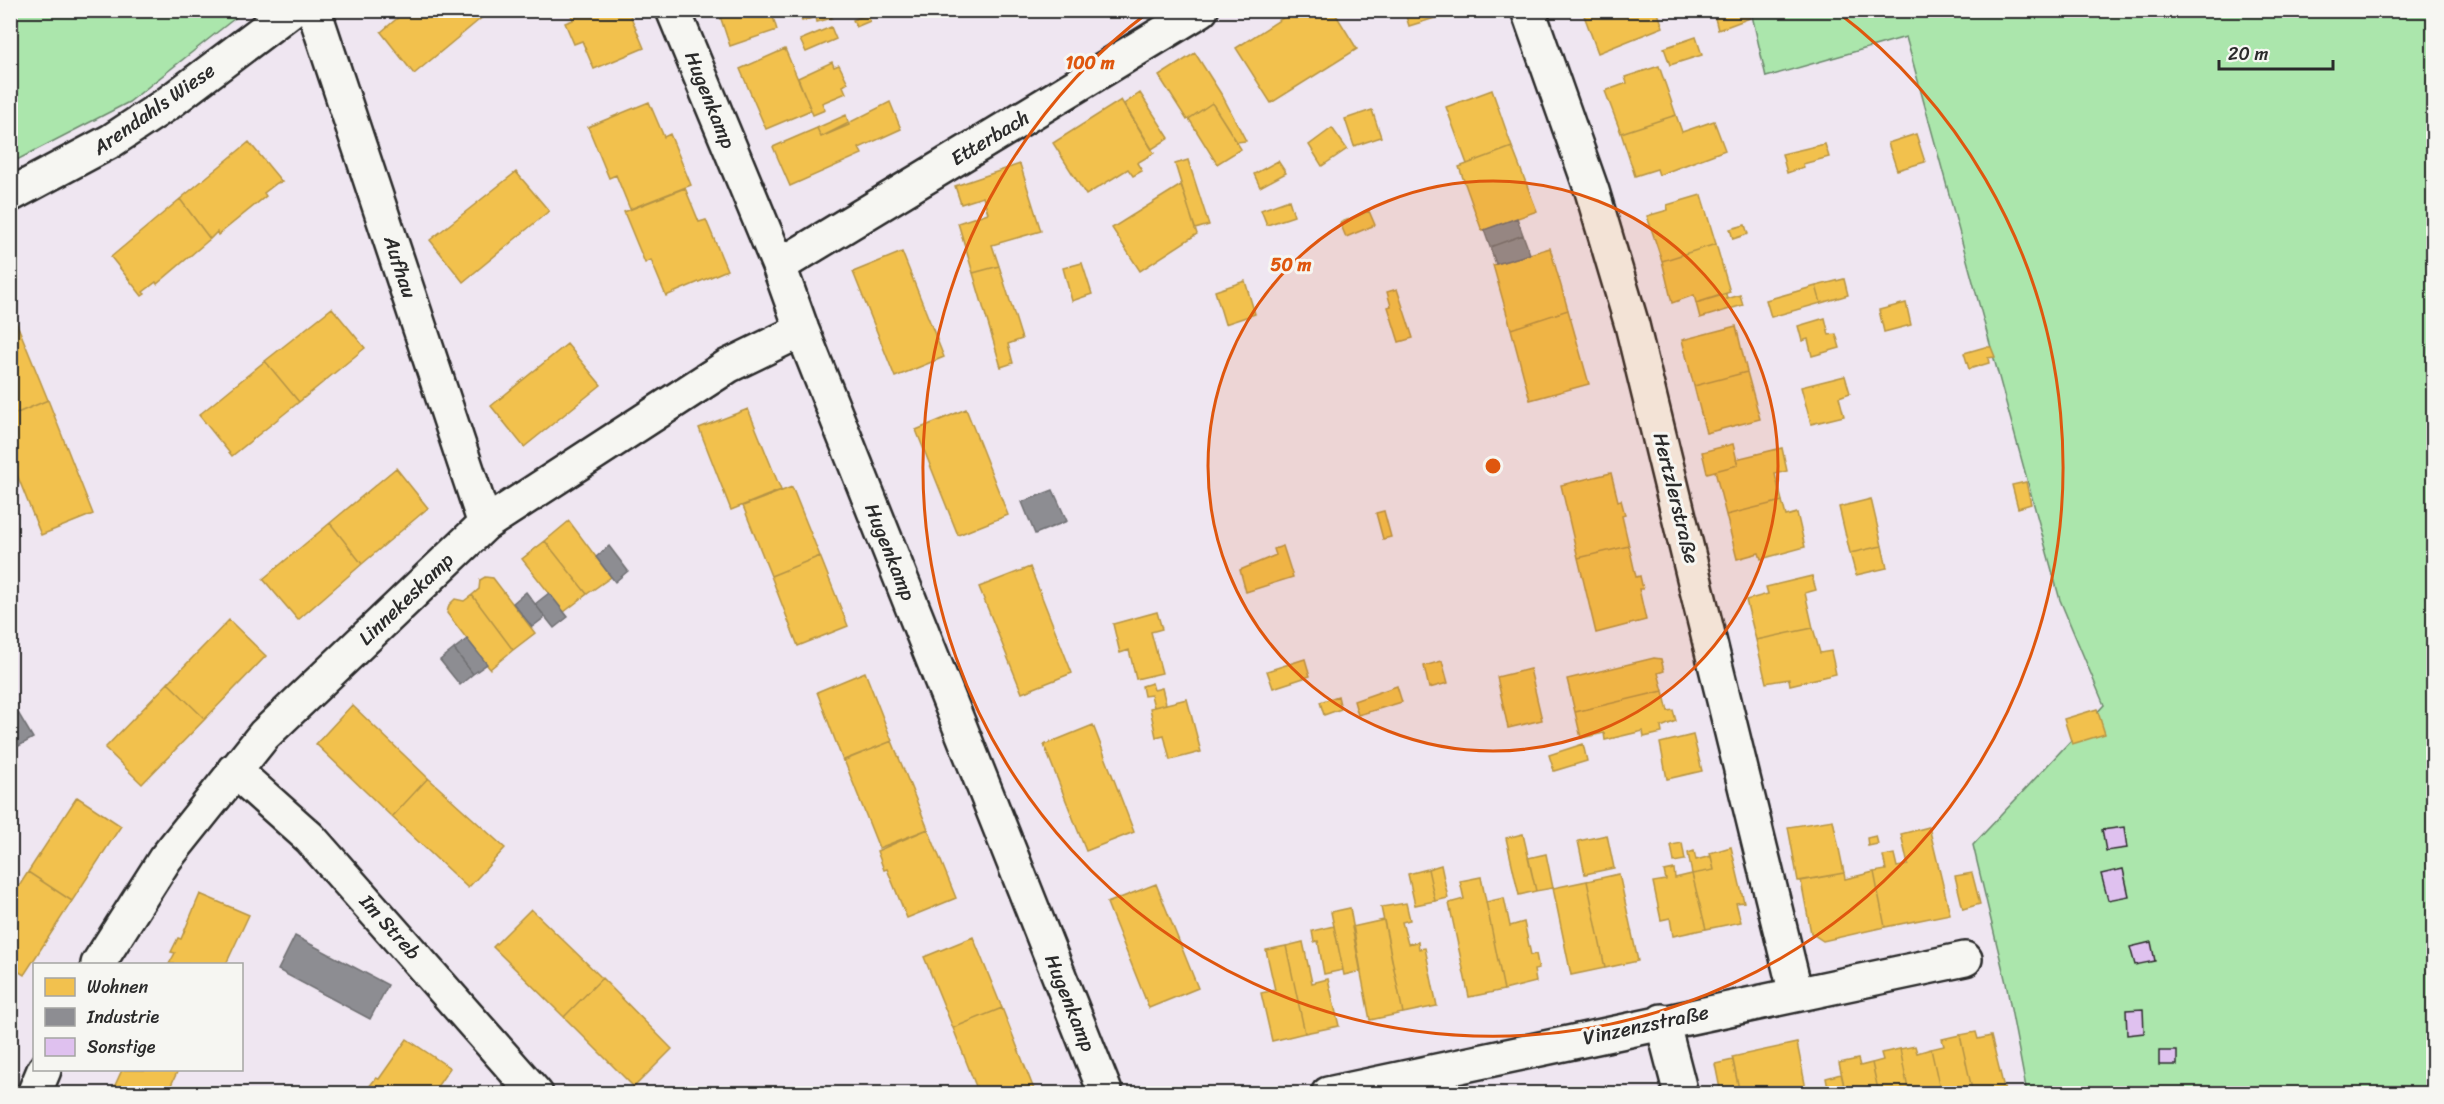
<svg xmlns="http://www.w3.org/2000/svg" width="2444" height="1104" font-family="Sriracha,sans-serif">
<rect width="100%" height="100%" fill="#efe6f1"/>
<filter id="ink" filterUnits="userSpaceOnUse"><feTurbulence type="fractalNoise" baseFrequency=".0167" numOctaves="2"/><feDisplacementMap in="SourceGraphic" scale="12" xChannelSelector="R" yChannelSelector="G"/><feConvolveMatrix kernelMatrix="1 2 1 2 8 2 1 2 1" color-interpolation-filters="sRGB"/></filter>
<g filter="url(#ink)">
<!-- green -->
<path fill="#abe6ac" stroke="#6b886c" stroke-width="1.5" d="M11,10H244V11L129,102L11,163Z
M1751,11H2433V1093H2027L2006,983L1973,845L2104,705L2060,600L1906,37L1766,77Z"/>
<!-- homes -->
<path fill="#f2c14e" stroke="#b69444" stroke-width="1.5" d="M407,10H491L414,74L381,32Z
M569,10H628L644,48L594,69L582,41L574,44L565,23L573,20Z
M718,10H771L777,30L730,46Z
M799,10H830L832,18L817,22L816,17L802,21Z
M1295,10H1333L1357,49L1271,103L1236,48Z
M1404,10H1432L1435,18L1409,26Z
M1432,10H1461V11L1435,18Z
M1582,10H1657L1663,27L1598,53Z
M1713,10H1749L1750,18L1718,30Z
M867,14L870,21L856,27L853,20Z
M831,27L836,39L806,52L800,40Z
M1696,37L1702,55L1670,65L1664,48Z
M785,49L811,110L766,129L740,69Z
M1195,53L1223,97L1246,141L1237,142L1212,103L1187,120L1159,76Z
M832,62L834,67L839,65L848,83L843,86L846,93L822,103L825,110L813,115L798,78Z
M1659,66L1676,115L1621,133L1605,91L1627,83L1625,77Z
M1492,90L1512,147L1467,164L1446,107Z
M1140,93L1169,138L1152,149L1124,104Z
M1121,100L1154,153L1137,163L1142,171L1133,176L1128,169L1086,195L1053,143Z
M649,102L664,137L670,134L691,185L630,209L616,175L609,178L588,127Z
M890,102L901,129L859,148L862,154L790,186L773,147L817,128L821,137Z
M1212,103L1241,149L1217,164L1189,119Z
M1372,110L1381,137L1354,146L1345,119Z
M846,115L849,125L821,137L817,128Z
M1676,115L1682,132L1714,121L1725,150L1659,175L1657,169L1635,176L1621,133Z
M1332,128L1347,149L1322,166L1309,145Z
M1916,134L1925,162L1897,170L1888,143Z
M249,142L282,182L277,183L264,193L266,196L218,235L217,232L210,239L180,199Z
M1825,144L1829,157L1803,164L1804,167L1787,173L1782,154Z
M1512,147L1537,211L1482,231L1459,167Z
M1188,160L1209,225L1195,229L1175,164Z
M1278,161L1286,173L1260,187L1254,174Z
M1020,164L1041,231L992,245L999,266L973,273L958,223L988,213L983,197L961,204L955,186Z
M516,172L549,211L463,282L430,240Z
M1181,185L1197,234L1140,271L1112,228Z
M685,188L699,222L706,220L727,270L666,296L651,260L645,263L624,212Z
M1701,195L1716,244L1662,261L1647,216L1668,210L1667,205Z
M180,199L210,239L157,284L156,282L143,292L145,294L142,296L111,257Z
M1289,200L1294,216L1267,225L1261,210Z
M1369,211L1375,225L1346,237L1340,223Z
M1745,225L1748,234L1733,239L1730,229Z
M1716,244L1730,292L1696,303L1694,295L1672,303L1662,261Z
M1550,248L1568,310L1511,329L1493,265Z
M902,252L944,357L895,377L853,272Z
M1082,263L1092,294L1072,301L1063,268Z
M999,266L1022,339L1008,344L1013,363L1001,367L973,273Z
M1844,279L1848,295L1821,303L1816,286Z
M1245,281L1255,314L1225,324L1215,291Z
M1816,286L1821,303L1771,317L1766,300Z
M1397,289L1413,338L1399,342L1388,307L1391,306L1387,292Z
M1726,294L1727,299L1740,295L1743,305L1700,318L1696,303Z
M1906,303L1911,325L1884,332L1879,310Z
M10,307L48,400L10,416Z
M332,308L365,348L299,402L265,361Z
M1568,310L1589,384L1530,400L1511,329Z
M1825,318L1829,335L1836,334L1840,348L1812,356L1808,339L1802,341L1798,326Z
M1736,326L1747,372L1694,386L1682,340Z
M567,344L601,385L524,447L491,406Z
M1985,347H1991L1995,357L1988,358L1989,363L1969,369L1964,353Z
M265,361L299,402L232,456L199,415Z
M1747,372L1760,419L1706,433L1694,386Z
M1845,376L1850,393L1839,397L1844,416L1811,424L1801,387Z
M48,400L93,514L41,535L10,457V416Z
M748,409L781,490L731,510L699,428Z
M966,409L1008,515L958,535L916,430Z
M1733,444L1738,465L1707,473L1702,452Z
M1782,448L1787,471L1775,474L1782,501L1726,515L1715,471L1738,465L1736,459Z
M396,468L428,508L362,564L330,523Z
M1611,473L1618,501L1621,500L1625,515L1622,516L1629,546L1578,558L1561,485Z
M2026,482L2031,504L2018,508L2012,485Z
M792,487L820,556L771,576L743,506Z
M1871,499L1882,546L1850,553L1839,507Z
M1782,501L1786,516L1797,513L1805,547L1761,559L1759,553L1737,559L1726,515Z
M1384,511L1391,537L1383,539L1376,513Z
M569,521L611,577L587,594L545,541Z
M330,523L362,564L298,620L263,579Z
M545,541L587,594L564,612L522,559Z
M1283,546L1293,577L1246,592L1240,570L1276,555L1274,549Z
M1629,546L1636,577L1640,576L1643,589H1639L1646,620L1596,633L1578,558Z
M1882,546L1887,568L1856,575L1850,553Z
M820,556L848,626L798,646L771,576Z
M1030,567L1072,673L1022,693L979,587Z
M1812,576L1816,590L1805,593L1813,628L1756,640L1746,600L1768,594L1766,587Z
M485,577L493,578L535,633L513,650L472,595L479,589L480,580Z
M472,595L513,650L490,669L447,613L449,605L455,599L464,601Z
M1157,612L1162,629L1151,632L1162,673L1136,679L1129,650L1120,653L1113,624Z
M229,620L266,656L205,719L168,683Z
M1813,628L1820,653L1831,651L1836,674L1790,685L1789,679L1766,683L1756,640Z
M1654,658L1661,659L1664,671L1658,673L1663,691L1575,712L1567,679Z
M1305,659L1310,676L1273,688L1267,671Z
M1442,661L1448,683L1429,688L1424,666Z
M1530,669L1542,720L1508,728L1497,677Z
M865,672L892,741L843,761L817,692Z
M168,683L205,719L142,784L105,748Z
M1152,683L1154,690L1162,688L1166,704L1154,707L1151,695L1144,696L1142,686Z
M1397,686L1402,702L1358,715L1354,701Z
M1663,691L1668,711L1673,710L1676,721L1661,727L1662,733L1644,737L1643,731L1605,740L1604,733L1581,738L1575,712Z
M1338,696L1341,709L1324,715L1320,702Z
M1187,699L1201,752L1170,760L1164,735L1156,737L1150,708Z
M352,705L428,778L392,817L316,744Z
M2097,709L2105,734L2072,744L2064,719Z
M1093,725L1134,832L1086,851L1044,745Z
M1693,735L1702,771L1667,779L1660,743Z
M892,741L928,829L879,848L844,760Z
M1583,744L1587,761L1554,771L1549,755Z
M428,778L505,848L468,888L392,817Z
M77,797L121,826L72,901L28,872Z
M1833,820L1844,873L1798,881L1788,827Z
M1929,827L1950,914L1885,927L1874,872L1886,870L1883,856L1894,854L1897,867L1908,865L1901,834Z
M928,829L956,898L907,918L887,869L884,870L877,851Z
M1523,834L1536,891L1519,895L1506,838Z
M1607,835L1614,868L1585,874L1578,841Z
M1876,836L1878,844L1868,846L1867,838Z
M1682,843L1685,860L1674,862L1671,845Z
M1731,847L1744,902L1736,903L1741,922L1706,929L1692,874L1714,870L1710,853Z
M1694,851L1696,860L1711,856L1714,870L1692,874L1688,853Z
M1546,854L1553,888L1536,891L1528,858Z
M1441,865L1448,898L1435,901L1428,869Z
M1428,869L1435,901L1415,905L1408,874Z
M1674,869L1675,878L1692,874L1706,929L1673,936L1670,918L1661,920L1653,882L1666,880L1664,871Z
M28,872L72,901L24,975L10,966V900Z
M1874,872L1885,927L1823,941L1811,933L1801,881L1844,873L1845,879Z
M1972,873L1980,904L1963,909L1955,876Z
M1619,874L1638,961L1605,968L1587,881Z
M1481,877L1504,990L1469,997L1449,903L1464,899L1460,881Z
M1587,881L1605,968L1571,975L1553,888Z
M1156,884L1198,988L1149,1008L1107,903Z
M200,894L249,915L226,964H169L175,953L171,952L178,938L181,939Z
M1504,898L1510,926L1524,922L1531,955L1536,954L1539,969L1534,970L1536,982L1504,990L1486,902Z
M1406,903L1410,920L1402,922L1408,944L1418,942L1419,949L1425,948L1437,1006L1403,1013L1381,907Z
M1350,908L1361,971L1344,975L1331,912Z
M531,909L602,978L564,1017L493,947Z
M1384,920L1403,1013L1370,1020L1352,927Z
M1334,926L1343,970L1324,974L1318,941L1314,942L1312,931Z
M973,937L1002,1008L953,1028L924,957Z
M1303,942L1312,983L1328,979L1339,1026L1305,1033L1286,946Z
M1286,946L1305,1033L1272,1041L1261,993L1275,990L1266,950Z
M602,978L672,1049L634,1087L564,1017Z
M1002,1008L1035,1092L1033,1094H979L953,1028Z
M1976,1032L1978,1039L1991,1036L2005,1092L1973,1094L1960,1035Z
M1960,1035L1973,1094H1941L1931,1049L1944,1046L1942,1039Z
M407,1039L450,1068L432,1094L365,1092L376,1078L379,1079Z
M1797,1043L1807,1094H1740L1732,1057Z
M1915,1046L1917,1053L1931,1049L1941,1094H1909L1900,1049Z
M1900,1049L1909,1094H1879L1872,1063L1883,1060L1881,1053Z
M1858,1059L1860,1066L1872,1063L1879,1094H1846L1839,1063Z
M1733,1060L1740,1094H1721L1715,1064Z
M122,1070H178L167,1094H111Z
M1841,1074L1846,1094H1829L1826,1078Z"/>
<!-- industry -->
<path fill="#8d8d92" stroke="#707073" stroke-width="1.5" d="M1517,218L1523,235L1490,247L1484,230Z
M1523,235L1530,254L1496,264L1490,247Z
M1053,490L1067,521L1035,534L1022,502Z
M609,546L628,571L615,582L596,557Z
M526,592L545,617L532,627L513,603Z
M549,593L568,617L554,628L535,604Z
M467,639L487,664L473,674L454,649Z
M454,649L473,674L460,685L440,660Z
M17,711L33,738L10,751V715Z
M295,936L388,985L370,1019L278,970Z"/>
<!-- building -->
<path fill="#dfc1ef" stroke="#2b2b2b" stroke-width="1.5" d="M2124,827L2127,848L2106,851L2102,830Z
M2123,869L2129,896L2108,900L2101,874Z
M2151,942L2155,961L2135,965L2130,947Z
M2143,1009L2144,1033L2127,1035L2126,1010Z
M2159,1051H2177V1065H2159Z"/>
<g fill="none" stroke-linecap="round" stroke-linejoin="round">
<defs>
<path id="minor" d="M314,10L485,524
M673,10L779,266L802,330L1106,1094
M1528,10L1592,191L1632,325L1796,994
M10,195L111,141L167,104L291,10
M779,266L1201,10
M234,770L310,838L536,1094
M98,964L165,859L264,735L485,524L728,366L802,330
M1662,1021L1681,1094
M34,1094L44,1070
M1328,1094L1965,959"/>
</defs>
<!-- minor casing -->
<use href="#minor" stroke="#2b2b2b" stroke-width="38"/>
<!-- minor -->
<use href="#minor" stroke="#f6f6f2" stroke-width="33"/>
</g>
</g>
<!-- distance rings -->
<circle cx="1493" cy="466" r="285" fill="#df570e" fill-opacity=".12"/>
<g fill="none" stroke="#df570e" stroke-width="3">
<circle cx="1493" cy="466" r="285"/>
<path d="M1836 11A570 570 0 1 1 1150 11"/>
</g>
<g text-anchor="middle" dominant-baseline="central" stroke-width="6" stroke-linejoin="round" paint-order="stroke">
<!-- street labels -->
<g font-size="20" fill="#2b2b2b" stroke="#f6f6f2">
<text transform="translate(710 100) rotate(68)">Hugenkamp</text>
<text transform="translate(154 109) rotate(-35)">Arendahls Wiese</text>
<text transform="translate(990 138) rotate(-31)">Etterbach</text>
<text transform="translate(400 267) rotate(72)">Aufhau</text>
<text transform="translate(1676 498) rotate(76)">Hertzlerstraße</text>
<text transform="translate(890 552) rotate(68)">Hugenkamp</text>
<text transform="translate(406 599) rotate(-44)">Linnekeskamp</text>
<text transform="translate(390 927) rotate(48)">Im Streb</text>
<text transform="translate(1070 1003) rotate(68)">Hugenkamp</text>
<text transform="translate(1646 1025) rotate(-12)">Vinzenzstraße</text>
</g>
</g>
<circle cx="1493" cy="466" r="9" fill="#df570e" stroke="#f6f6f2" stroke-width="3"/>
<g font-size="18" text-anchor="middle" font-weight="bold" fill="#df570e" stroke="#f6f6f2" stroke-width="6" stroke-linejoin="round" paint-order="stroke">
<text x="1090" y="69">100 m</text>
<text x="1291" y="271">50 m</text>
</g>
<!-- margin -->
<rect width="2444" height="1104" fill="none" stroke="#f6f6f2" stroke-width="36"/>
<rect x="18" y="18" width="2408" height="1068" fill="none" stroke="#2b2b2b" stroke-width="2" filter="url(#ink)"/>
<!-- legend -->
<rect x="33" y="963" width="210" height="108" fill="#f6f6f2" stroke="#a5a5a2" stroke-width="1.5"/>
<rect x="45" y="978" width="30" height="18" fill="#f2c14e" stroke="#a5a5a2" stroke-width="1.5"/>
<text x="87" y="993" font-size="18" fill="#2b2b2b">Wohnen</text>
<rect x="45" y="1008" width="30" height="18" fill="#8d8d92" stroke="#a5a5a2" stroke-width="1.5"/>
<text x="87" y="1023" font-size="18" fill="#2b2b2b">Industrie</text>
<rect x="45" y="1038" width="30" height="18" fill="#dfc1ef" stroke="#a5a5a2" stroke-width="1.5"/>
<text x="87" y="1053" font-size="18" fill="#2b2b2b">Sonstige</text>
<!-- scale -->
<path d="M2219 60v9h114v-9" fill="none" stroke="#2b2b2b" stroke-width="3"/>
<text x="2228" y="60" font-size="18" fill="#2b2b2b" stroke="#f6f6f2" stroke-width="4.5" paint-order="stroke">20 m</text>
</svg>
